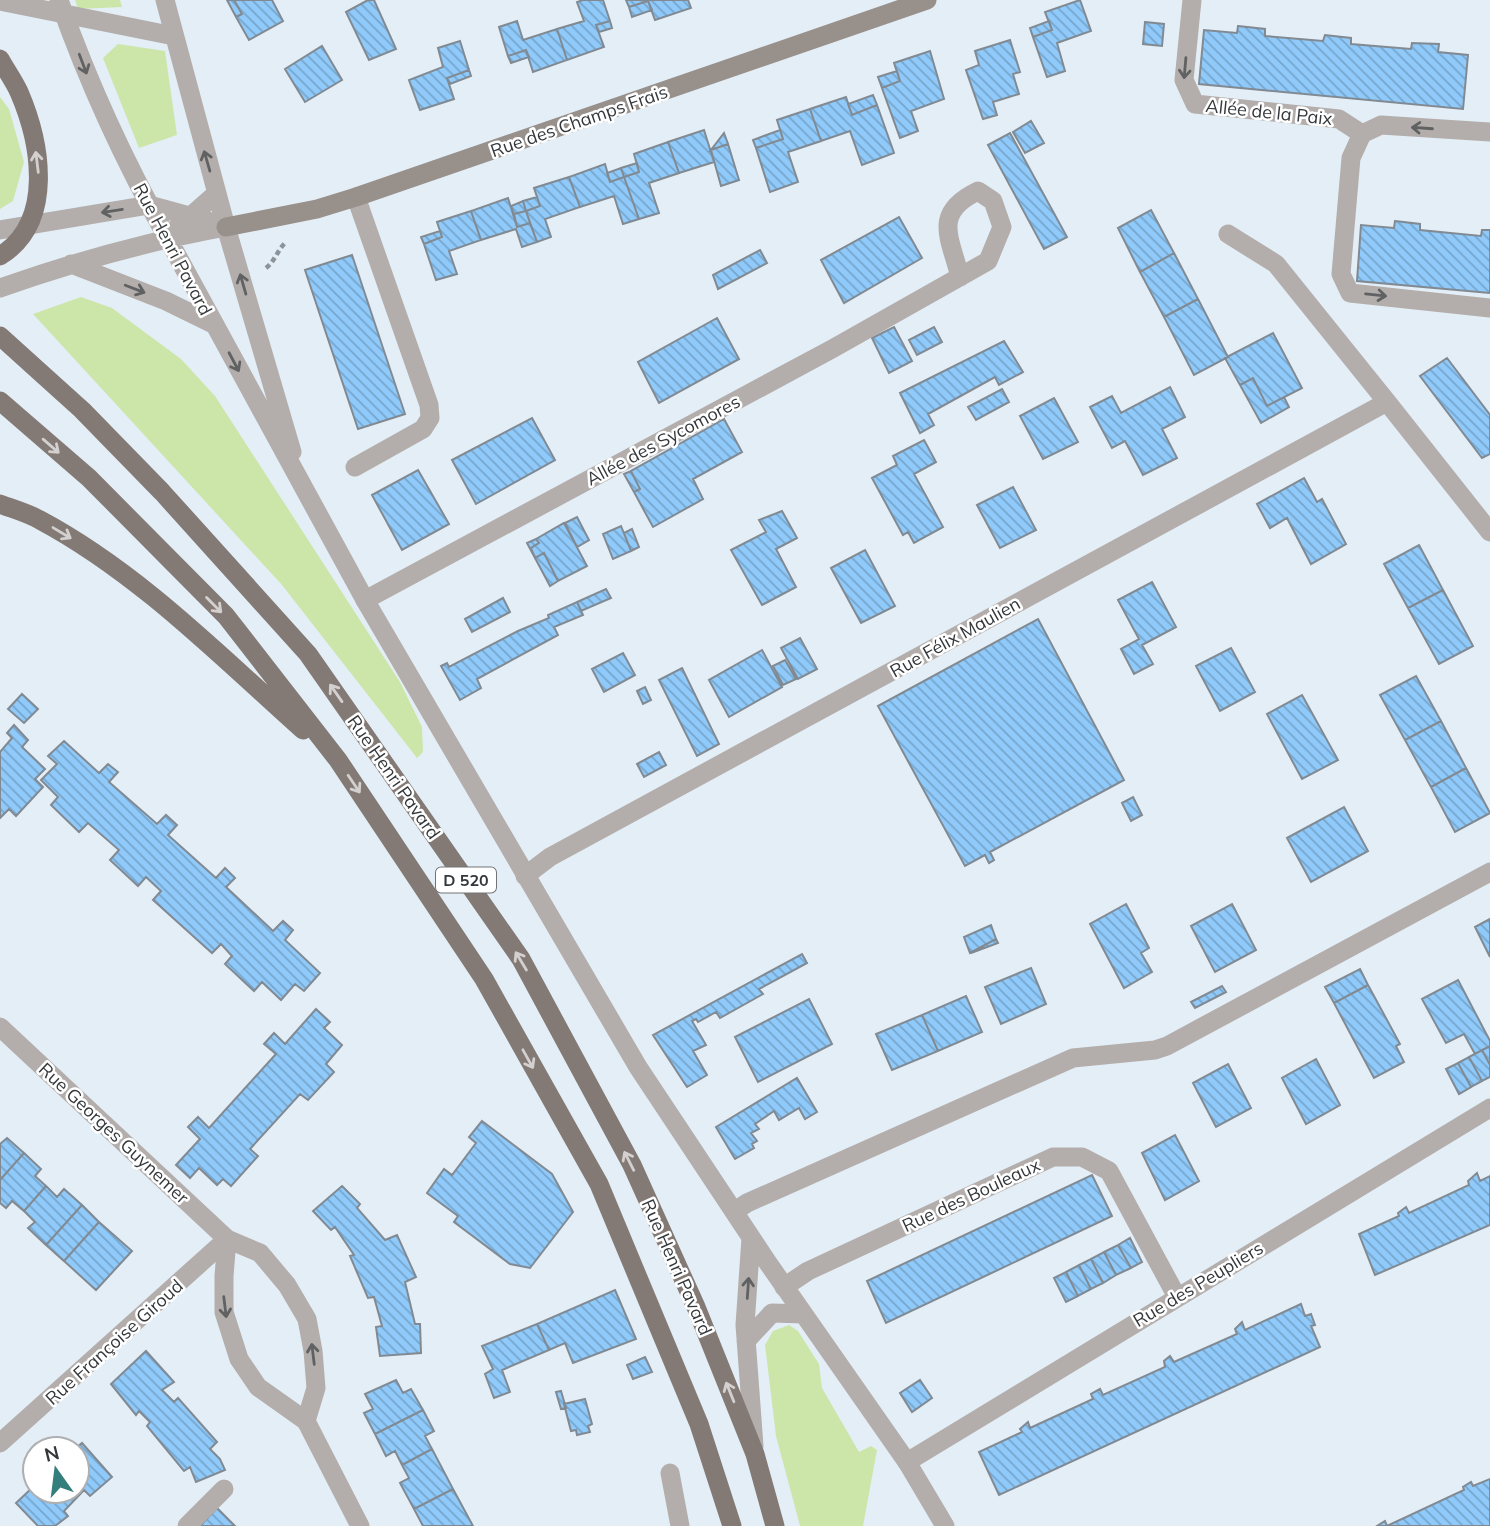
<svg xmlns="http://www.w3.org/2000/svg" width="1490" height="1526" font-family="Mulish,sans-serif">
<defs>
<pattern id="building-back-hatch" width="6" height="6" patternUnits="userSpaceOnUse" patternTransform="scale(1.75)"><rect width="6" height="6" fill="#8fcafa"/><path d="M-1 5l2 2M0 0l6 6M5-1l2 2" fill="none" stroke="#76a5cc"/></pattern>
</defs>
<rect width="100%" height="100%" fill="#e4eef7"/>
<!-- green -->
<path fill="#cce6aa" d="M75,0H120L122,7L78,9Z
M118,44L165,51L177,135L139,148L103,58Z
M0,97L9,109L24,162L13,201L0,209Z
M81,297L112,308L181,359L215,396L400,682L422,727L423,752L417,758L282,585L33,314Z
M789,1325L798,1331L819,1364L822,1388L859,1452L871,1446L877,1450L863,1526H800L776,1436L765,1345L773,1331Z"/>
<!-- building -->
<path fill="url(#building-back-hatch)" stroke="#818a92" stroke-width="2" d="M227,0H234L242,14L236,17Z
M234,0H272L283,21L249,40L236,17L242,14Z
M368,0H374L396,49L369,60L346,12Z
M583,0H603L610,21L596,25L604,47L567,60L557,29L584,21L577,2Z
M626,0H688L691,8L655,20L648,1L629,7Z
M1080,0L1091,31L1057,43L1065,71L1047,77L1033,37L1052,30L1045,12Z
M648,1L652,10L632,17L629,7Z
M517,21L523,40L557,29L567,60L533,72L526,50L508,56L499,27Z
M610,21L612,28L599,32L596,25Z
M1049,21L1052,30L1033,37L1030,28Z
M1145,22L1164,24L1162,46L1143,44Z
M1238,26L1265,29V36L1323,41L1325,35L1351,38V44L1411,49L1412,43L1439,44L1438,52L1468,55L1463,109L1199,84L1204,30L1237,33Z
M1010,40L1020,72L1013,74L1019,94L993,102L997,115L983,119L966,70L979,65L975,51Z
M460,41L469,70L447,78L454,99L420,110L409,80L443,67L438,48Z
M322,46L342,80L305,102L285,69Z
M526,50L529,57L511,63L508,56Z
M930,51L944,99L911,111L918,131L900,138L882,88L900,81L894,63Z
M469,70L471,76L450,84L447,78Z
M897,71L900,81L882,88L878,77Z
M873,95L877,105L852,115L848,104Z
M846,97L852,115L877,105L894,153L862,165L850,131L821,141L810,109Z
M810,109L821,141L788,152L798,182L770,192L756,148L783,139L777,120Z
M1031,121L1044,143L1025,153L1013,132Z
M704,130L714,162L679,173L668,142Z
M780,130L783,139L756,148L753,140Z
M724,133L728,144L711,150Z
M1010,133L1067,237L1044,249L988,145Z
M668,142L679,173L649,183L659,213L639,219L624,177L639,172L634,154Z
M728,144L739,180L721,186L711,150Z
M637,163L639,172L624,177L621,168Z
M605,164L610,182L624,177L639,219L623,224L614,196L580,207L569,177Z
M621,168L624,177L610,182L607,173Z
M569,177L580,207L545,219L551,237L537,242L526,211L540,206L534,188Z
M537,197L540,206L526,211L523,201Z
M508,198L517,227L530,223L537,242L522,247L516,229L481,240L471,211Z
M523,201L526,211L514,214L511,206Z
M1151,210L1174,253L1140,272L1118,228Z
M471,211L481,240L449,251L457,274L436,280L424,244L442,237L437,222Z
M526,211L530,223L517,227L514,214Z
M899,217L922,258L844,303L821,260Z
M1395,221L1420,224V230L1481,236L1482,230H1490V293L1357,281L1361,225L1394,228Z
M440,231L442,237L424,244L421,237Z
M760,250L767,263L718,289L713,275Z
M1174,253L1198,299L1164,317L1140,272Z
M352,255L405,414L358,429L305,270Z
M1198,299L1228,357L1194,375L1164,317Z
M717,318L739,359L659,403L638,362Z
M894,327L912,361L889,373L872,338Z
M934,327L942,342L917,355L909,340Z
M1273,333L1302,388L1267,406L1253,378L1240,385L1225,358Z
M1004,341L1023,372L999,385L995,377L928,414L934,425L920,433L900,393Z
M1447,358L1490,415V454L1482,458L1420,376Z
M1253,378L1267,406L1284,397L1289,407L1261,423L1240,385Z
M1170,387L1185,417L1162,429L1177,458L1143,475L1125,441L1112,448L1090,407L1112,396L1121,413Z
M1002,389L1009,402L976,420L968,407Z
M1054,398L1078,442L1043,459L1020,416Z
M532,418L555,460L476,504L452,460Z
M724,419L742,452L693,479L703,499L653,527L634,492L640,489L631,471Z
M924,440L936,462L914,474L943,527L914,543L908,532L903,535L872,478L897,465L893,456Z
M418,470L449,524L402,550L372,495Z
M631,471L640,489L634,492L624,474Z
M1304,478L1317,502L1322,499L1346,544L1311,564L1287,518L1270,528L1257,504Z
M1013,487L1036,530L1000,548L977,505Z
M782,511L797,538L776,549L796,587L762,605L731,550L766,532L759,520Z
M577,517L589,540L577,547L565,523Z
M564,523L587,566L558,581L544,553L535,558L531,548L539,543L536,539Z
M621,526L631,551L613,559L603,534Z
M632,529L639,547L631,551L624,533Z
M536,539L539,543L531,548L535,558L544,553L558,581L550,586L527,543Z
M1419,545L1443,590L1408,608L1384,564Z
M865,550L895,606L861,623L831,568Z
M1152,582L1176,627L1142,645L1153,664L1134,674L1121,649L1139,639L1118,600Z
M606,589L611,598L581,611L577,602Z
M1443,590L1473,646L1439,664L1408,608Z
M503,598L510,612L472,632L465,619Z
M577,602L583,615L554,627L558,635L477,679L481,688L460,700L441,666L447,663L449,667L518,631L549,618L548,615Z
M1038,619L1124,780L990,852L994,860L989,863L985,855L965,866L878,706Z
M800,638L817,669L798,679L781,648Z
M1231,648L1255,692L1220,711L1196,666Z
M762,650L782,687L729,717L709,680Z
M623,653L635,675L604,692L592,669Z
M785,660L796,679L783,685L773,666Z
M682,668L719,744L697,756L659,680Z
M1416,676L1441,721L1405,740L1380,695Z
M645,687L651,700L643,704L637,691Z
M22,694L38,709L24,723L8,709Z
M1302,695L1338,760L1302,779L1267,714Z
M1441,721L1466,768L1431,787L1405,740Z
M14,725L28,740L22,747L45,769L35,779L43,787L16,816L9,809L0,818V752L12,738L7,733Z
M64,741L99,773L108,764L118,772L109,782L157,824L166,815L177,825L168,835L216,878L225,868L235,878L226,887L273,931L283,921L293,930L285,940L320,973L304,991L295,984L281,1000L262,982L254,991L225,964L232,956L221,944L212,953L153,900L161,891L146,877L138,886L110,860L119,850L88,823L79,832L51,805L58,797L41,780L57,764L48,756Z
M659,752L666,765L644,777L637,764Z
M1466,768L1490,813L1455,832L1431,787Z
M1133,797L1142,815L1131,821L1122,803Z
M1344,807L1368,851L1311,882L1287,838Z
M1126,904L1149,948L1141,953L1152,972L1124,988L1090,924Z
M1232,904L1256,950L1215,972L1191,926Z
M1490,919V957L1475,927Z
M991,925L996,939L970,953L964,937Z
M996,939L998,943L971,953Z
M802,954L807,963L759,989L763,994L720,1018L716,1012L698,1022L696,1019L692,1021L706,1045L693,1051L707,1075L687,1087L653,1035Z
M1031,968L1046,1004L1001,1024L985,987Z
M1360,969L1368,985L1334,1003L1325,987Z
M1458,980L1490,1041V1046L1475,1054L1464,1034L1446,1043L1422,999Z
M1368,985L1400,1044L1396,1046L1404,1062L1374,1078L1334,1003Z
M1222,986L1226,992L1195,1008L1191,1002Z
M966,996L982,1032L938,1051L922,1015Z
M809,999L832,1044L758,1082L735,1037Z
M316,1009L330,1022L324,1028L342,1045L326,1064L334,1072L308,1100L300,1094L250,1149L258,1156L231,1186L223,1179L217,1185L199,1168L190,1178L176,1165L200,1139L188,1127L198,1117L209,1128L276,1054L264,1044L274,1033L285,1044Z
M922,1015L938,1051L892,1070L876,1034Z
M1490,1046V1065L1482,1050Z
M1482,1050L1490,1065V1077L1482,1081L1469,1057Z
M1469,1057L1482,1081L1471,1087L1458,1063Z
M1316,1059L1340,1105L1306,1124L1282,1078Z
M1458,1063L1471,1087L1459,1094L1446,1069Z
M1228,1064L1251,1108L1216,1127L1193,1083Z
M797,1078L817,1112L805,1119L799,1108L779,1120L774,1111L755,1124L759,1129L751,1133L757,1141L752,1144L754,1148L735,1159L716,1127Z
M482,1121L552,1174L573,1212L530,1268L510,1264L454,1222L458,1216L427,1193L444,1169L452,1175L476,1143L469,1137Z
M1175,1135L1199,1181L1165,1200L1142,1153Z
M7,1138L24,1153L0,1180V1144Z
M24,1153L41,1169L35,1176L46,1186L24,1211L12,1201L6,1208L0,1203V1180Z
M1477,1173L1480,1181L1490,1176V1225L1375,1275L1359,1234L1399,1216L1398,1213L1406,1207L1409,1213L1469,1185L1468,1181Z
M1092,1175L1112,1216L886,1323L867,1281Z
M46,1186L57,1197L64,1189L82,1205L46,1245L28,1228L35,1222L24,1211Z
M342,1186L360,1204L357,1208L385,1240L397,1235L416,1277L405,1282L415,1324H420L421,1353L380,1356L376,1327L382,1326L374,1297L368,1298L350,1256L354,1255L335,1227L331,1230L313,1211Z
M82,1205L99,1222L64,1261L46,1245Z
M99,1222L132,1251L96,1290L64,1261Z
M1130,1238L1142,1262L1131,1268L1118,1245Z
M1118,1245L1131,1268L1116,1275L1104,1252Z
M1104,1252L1116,1275L1103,1283L1091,1259Z
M1091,1259L1103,1283L1091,1289L1079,1265Z
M1079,1265L1091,1289L1078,1296L1066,1272Z
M1066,1272L1078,1296L1066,1302L1054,1278Z
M615,1290L636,1339L573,1363L565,1343L549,1350L537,1324Z
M1301,1304L1305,1316L1311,1314L1315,1325L1311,1326L1320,1347L999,1495L979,1452L1022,1432L1020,1429L1028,1422L1030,1428L1093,1399L1091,1394L1100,1389L1103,1395L1165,1367L1164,1361L1170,1356L1174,1362L1237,1334L1235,1329L1242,1322L1245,1330Z
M537,1324L549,1350L502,1370L510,1392L494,1398L485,1374L493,1369L482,1346Z
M146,1351L174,1382L162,1390L174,1402L178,1398L217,1442L210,1449L220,1459L225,1470L196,1482L190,1467L184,1471L147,1426L150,1422L139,1411L136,1415L111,1384Z
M645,1357L652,1372L633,1379L627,1365Z
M396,1380L403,1393L411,1389L423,1410L375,1434L364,1413L373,1409L365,1394Z
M920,1380L932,1398L912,1412L900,1393Z
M561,1391L566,1408L561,1409L556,1392Z
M585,1399L592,1424L588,1426L590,1432L577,1435L576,1430L571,1431L564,1404Z
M423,1410L434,1431L425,1436L432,1449L402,1465L395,1451L386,1456L375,1434Z
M82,1443L112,1477L90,1496L84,1490L64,1511L68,1516L55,1526H38L16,1503L35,1485V1491H77V1449H75Z
M432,1449L453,1489L414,1509L400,1483L409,1478L402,1465Z
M1490,1479V1526H1377L1385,1521L1387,1526L1464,1490L1463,1487L1471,1482L1473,1486Z
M453,1489L473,1526H423L414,1509Z
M217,1508L235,1526H200Z"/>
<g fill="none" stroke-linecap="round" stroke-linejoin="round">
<!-- path -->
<path stroke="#8c9399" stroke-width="4.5" stroke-dasharray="5 3.5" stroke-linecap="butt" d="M266,268C275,261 277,251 285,243"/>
<!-- service -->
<path stroke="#b3aeab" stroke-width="19" d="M355,467L423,429L430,418L429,405L356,197"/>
<!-- minor -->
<path stroke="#b3aeab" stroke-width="19" d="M59,0C88,82 124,161 167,237L216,194
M165,0L226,227
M1192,0L1184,80L1195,104L1339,119L1362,134
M0,1L174,36
M1490,132L1381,125L1362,134L1351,158L1341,274L1350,293L1490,308
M1228,234L1276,264L1387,402
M365,600L832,349L988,261L1002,227L993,201L978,191C932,213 950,237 960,277
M525,876L550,857L1387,402L1490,532
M0,1027L227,1239L260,1253L287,1285L307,1319L313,1351L316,1388L306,1421
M735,1211L747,1203L1073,1058L1155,1050L1167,1046L1490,872
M227,1239L224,1276V1312L239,1359L258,1387L306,1421L360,1526
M784,1287L808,1271L1053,1157H1082L1109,1171L1177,1297
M0,1443L227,1239
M907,1462L1490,1108
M670,1473L680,1526
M187,1526L224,1489"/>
<!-- tertiary -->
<path stroke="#b3aeab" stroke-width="19" d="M226,227L292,452
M0,230L149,205L222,225
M167,237L365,600L638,1067L768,1263L907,1462L945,1526
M71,264L166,301L213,324
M0,288C74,262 149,241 226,227
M751,1238L745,1325L754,1446
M746,1341L772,1313L803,1314"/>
<!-- secondary -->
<path stroke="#97908b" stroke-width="19" d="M226,227L317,209L356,197L927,0"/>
<!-- primary -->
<path stroke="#837a75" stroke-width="19" d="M0,59C6,70 14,81 19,92C41,143 55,222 0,256
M0,336L82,410L162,492L308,654L521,959L632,1165L696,1307L755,1454L775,1526
M0,401L89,478L226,616L338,760L484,979L599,1184L699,1424L732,1526
M0,504C13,509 28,513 40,520C139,573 220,656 303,730"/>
</g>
<!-- one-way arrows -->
<defs><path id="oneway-shaft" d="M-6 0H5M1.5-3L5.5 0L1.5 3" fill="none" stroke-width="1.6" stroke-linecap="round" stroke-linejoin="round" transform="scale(1.75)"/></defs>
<g stroke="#606162">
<use href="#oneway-shaft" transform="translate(83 64) rotate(69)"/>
<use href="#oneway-shaft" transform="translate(1185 68) rotate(95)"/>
<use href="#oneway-shaft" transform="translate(1422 128) rotate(-176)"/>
<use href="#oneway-shaft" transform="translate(207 161) rotate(-106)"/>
<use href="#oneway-shaft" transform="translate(112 211) rotate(171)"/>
<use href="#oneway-shaft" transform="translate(243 284) rotate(-106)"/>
<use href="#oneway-shaft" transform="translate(135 289) rotate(21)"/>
<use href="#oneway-shaft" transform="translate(1376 295) rotate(6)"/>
<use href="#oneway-shaft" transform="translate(234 362) rotate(62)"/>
<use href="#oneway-shaft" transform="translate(748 1288) rotate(-86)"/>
<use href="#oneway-shaft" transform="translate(225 1307) rotate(83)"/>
<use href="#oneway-shaft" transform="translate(313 1354) rotate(-97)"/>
</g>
<g stroke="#d4d0cf">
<use href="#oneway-shaft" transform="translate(37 162) rotate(-97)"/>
<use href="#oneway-shaft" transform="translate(51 446) rotate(41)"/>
<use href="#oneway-shaft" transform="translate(62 533) rotate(31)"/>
<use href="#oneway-shaft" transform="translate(214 605) rotate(45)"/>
<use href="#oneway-shaft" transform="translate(336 693) rotate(-125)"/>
<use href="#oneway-shaft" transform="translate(354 784) rotate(56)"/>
<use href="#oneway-shaft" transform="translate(521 961) rotate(-121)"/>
<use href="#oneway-shaft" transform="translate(528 1059) rotate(61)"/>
<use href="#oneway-shaft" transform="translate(629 1161) rotate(-117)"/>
<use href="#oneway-shaft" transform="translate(730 1392) rotate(-112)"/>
</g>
<g text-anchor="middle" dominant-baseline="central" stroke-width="5" stroke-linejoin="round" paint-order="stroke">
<!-- shield labels -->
<rect fill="#fff" stroke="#717476" stroke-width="2" x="436" y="867.5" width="60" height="25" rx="5"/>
<g font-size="16" font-weight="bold" fill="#34383b">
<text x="466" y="880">D 520</text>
</g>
<!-- street labels -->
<g font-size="18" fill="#34383b" stroke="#fff">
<text transform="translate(1269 112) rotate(6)">Allée de la Paix</text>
<text transform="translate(579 121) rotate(-19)">Rue des Champs Frais</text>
<text transform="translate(173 249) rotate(62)">Rue Henri Pavard</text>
<text transform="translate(663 440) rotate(-28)">Allée des Sycomores</text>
<text transform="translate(955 637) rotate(-29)">Rue Félix Maulien</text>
<text transform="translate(394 777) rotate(55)">Rue Henri Pavard</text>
<text transform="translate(114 1133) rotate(43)">Rue Georges Guynemer</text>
<text transform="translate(971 1195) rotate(-25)">Rue des Bouleaux</text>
<text transform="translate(677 1267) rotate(66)">Rue Henri Pavard</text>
<text transform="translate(1198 1284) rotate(-31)">Rue des Peupliers</text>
<text transform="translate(114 1342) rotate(-42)">Rue Françoise Giroud</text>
</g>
</g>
<!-- north arrow -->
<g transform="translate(56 1470) rotate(346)"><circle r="33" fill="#ffffff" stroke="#aeafb1" stroke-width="2"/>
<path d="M0-5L12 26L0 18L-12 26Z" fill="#357e7e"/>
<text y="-10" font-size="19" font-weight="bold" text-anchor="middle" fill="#34383b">N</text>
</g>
</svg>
